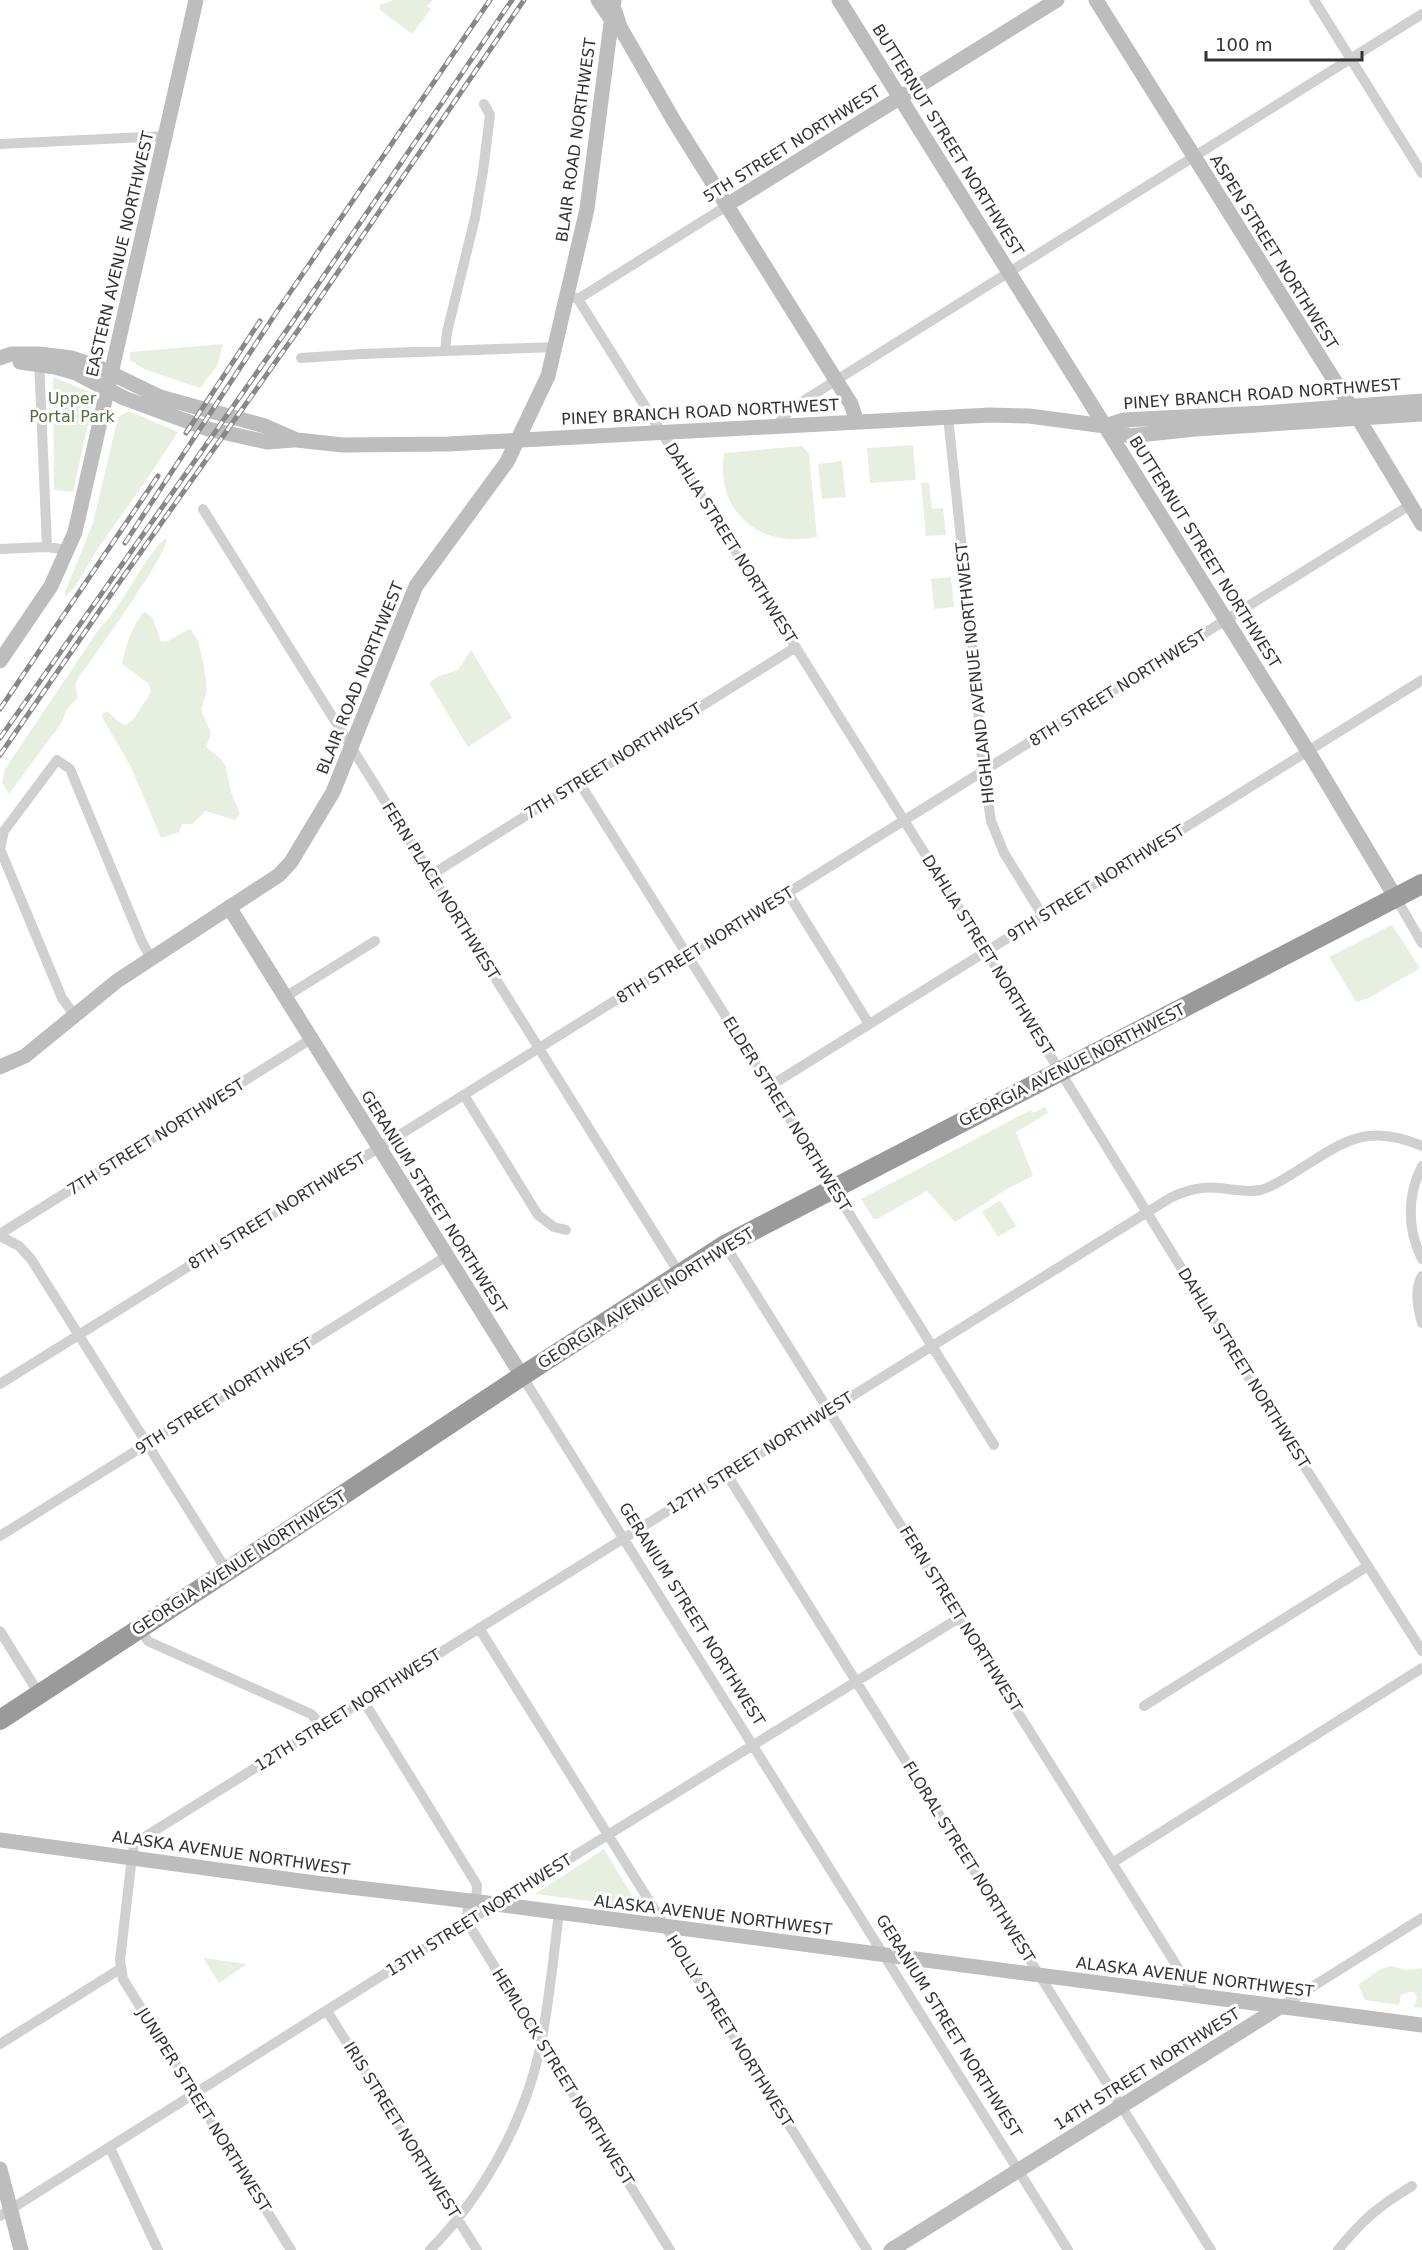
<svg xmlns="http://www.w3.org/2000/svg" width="1422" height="2250" font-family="'DejaVu Sans',sans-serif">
<rect width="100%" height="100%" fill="#fff"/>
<!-- green -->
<path fill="#e7efe1" d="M394,0H433L427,6L431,9L412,34L380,10V5Z
M223,344L217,366L200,388L144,369L130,360V352Z
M53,377L95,394L73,492L54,490Z
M129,411L178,432C153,471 126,509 99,547C88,562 79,586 65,597V592L93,523L118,417Z
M913,445L916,480L870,483L867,448Z
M802,446L809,454L817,537C760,549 715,512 724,453Z
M842,461L846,497L822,499L818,464Z
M921,483H929L932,509L943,508L946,535L926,536Z
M167,538C167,556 92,659 77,680C73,688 79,692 77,699C68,707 65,711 62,722L9,794L2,782L5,769L99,629C104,623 110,618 114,611C126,597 153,544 167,538Z
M951,577L954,607L934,609L931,579Z
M145,612L153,618L161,642L168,641L189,629L191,630L198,641L204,666L207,691L201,710L211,733L206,747L221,759L226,767L231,792L240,814L235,820L206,811L192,824H182L179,832L161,838L131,767L102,717L103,713L108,712L119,722L125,725L133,720L151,692L149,684L122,664C124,651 134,619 145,612Z
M471,650L512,718L468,747L429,683L439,676L458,670Z
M1392,925L1420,968L1369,998L1356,1002L1329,957Z
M1045,1107L1048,1113L1016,1132L1033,1176L1009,1188L955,1222L927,1191L877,1219L873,1218L861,1199L1031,1110L1033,1113Z
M1000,1200L1016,1226L998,1237L982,1212Z
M604,1849L639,1907L535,1894Z
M203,1958L247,1964L219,1983Z
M1391,1966L1406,1970L1422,1968V2008L1414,2007L1417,1997L1414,1992H1409L1401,1995L1399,2005L1365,2000L1359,1987L1360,1983L1381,1969Z"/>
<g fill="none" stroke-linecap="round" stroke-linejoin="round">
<!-- street -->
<path stroke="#d0d0d0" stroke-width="10" d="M1314,0L1422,173
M0,144L166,136
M568,295L578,299L992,961L1275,1420L1422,1651
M578,299L733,202
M445,351L447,332L475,218L483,171L490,115L484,104
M301,358L361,354L555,347
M39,360L47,547L68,550
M948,417L974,661L982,759L991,821L1004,853L1043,916
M774,427L795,406L1422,14
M203,509L679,1273
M0,549L47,547
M579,782L994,1445
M431,875L796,647
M788,893L869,1024
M1396,898L1422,943
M285,997L375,941
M75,1016L62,998L0,849L4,831L57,760L70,769L142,942L151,958
M770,1086L1422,680
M464,1095L538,1215L554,1227L566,1230
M1422,1166C1407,1196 1407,1229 1422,1259
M0,1234L311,1039
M0,1236L19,1246L31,1259L227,1571
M725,1245L1195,1995
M1422,1276C1414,1290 1418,1308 1422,1323
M522,1376L1068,2250
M0,1384L1410,505
M726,1473L1211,2250
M0,1536L447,1256
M139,1628L148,1641L152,1643L311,1714L322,1726
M479,1628L867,2250
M0,1631L39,1694
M363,1700L477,1885L476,1902
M1144,1706L1368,1566
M1112,1863L1422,1668
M468,1901L467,1922L670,2250
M1280,2007L1422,1918
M327,2011L477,2250
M0,2044L120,1969
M110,2148L158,2250
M0,2216L467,1922L959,1618
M291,2250L123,1979L120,1960L132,1857L134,1846L138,1841L1170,1198C1186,1190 1201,1186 1219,1188C1233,1189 1246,1193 1260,1190C1271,1188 1282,1180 1292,1174C1341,1144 1364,1121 1422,1146
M430,2250C482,2197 522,2126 539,2053C549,2007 553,1959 559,1913
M1338,2250C1363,2219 1379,2206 1412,2186"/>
<!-- secondary -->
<path stroke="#bdbdbd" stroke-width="15" d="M598,0L613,22
M839,0L1314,761L1396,898
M1096,0L1358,418L1422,524
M615,11L620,27L674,121L851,404L857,422
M735,200L1057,0
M0,358L11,354H39L72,358L96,366L160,397L265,426L297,440L343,445L448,444L990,415L1029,416L1105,426L1129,436L1195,429L1422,414
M20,362L55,367L76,373L124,398L208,429L267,442L294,440
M1105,426L1123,420L1263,413L1422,401
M0,661L51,586L75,532L196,0
M229,907L522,1376
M0,1067L25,1056L117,981L279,875L291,862L333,792L416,586L507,462L548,376L587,209L614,0
M0,1840L315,1883L496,1904L1422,2025
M0,2169L21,2250
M891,2250L1280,2007"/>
<!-- highway -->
<path stroke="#9a9a9a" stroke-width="20" d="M0,1720L284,1534L522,1376L725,1245L1422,884"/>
<defs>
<path id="rail" d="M186,433L260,321
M125,543L276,313L490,0
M0,709L158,476
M0,738L291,324L512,0
M0,755L116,587L299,329L524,0"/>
</defs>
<!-- rail casing -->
<use href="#rail" stroke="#888" stroke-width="5"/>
<!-- rail -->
<use href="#rail" stroke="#fff" stroke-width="3" stroke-dasharray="9" stroke-linecap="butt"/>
</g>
<g text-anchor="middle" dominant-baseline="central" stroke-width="6" stroke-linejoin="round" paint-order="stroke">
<!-- street labels -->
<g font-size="16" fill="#333" stroke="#fff">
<text transform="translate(576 140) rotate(-82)">BLAIR ROAD NORTHWEST</text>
<text transform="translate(948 140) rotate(58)">BUTTERNUT STREET NORTHWEST</text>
<text transform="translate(792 144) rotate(-32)">5TH STREET NORTHWEST</text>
<text transform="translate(1274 252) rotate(58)">ASPEN STREET NORTHWEST</text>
<text transform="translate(120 254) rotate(-77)">EASTERN AVENUE NORTHWEST</text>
<text transform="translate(1262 394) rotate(-4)">PINEY BRANCH ROAD NORTHWEST</text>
<text transform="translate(700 412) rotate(-3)">PINEY BRANCH ROAD NORTHWEST</text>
<text transform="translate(731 543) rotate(58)">DAHLIA STREET NORTHWEST</text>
<text transform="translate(1205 552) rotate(58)">BUTTERNUT STREET NORTHWEST</text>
<text transform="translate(975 673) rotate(-96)">HIGHLAND AVENUE NORTHWEST</text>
<text transform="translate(360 678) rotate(-68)">BLAIR ROAD NORTHWEST</text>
<text transform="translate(1118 688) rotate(-32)">8TH STREET NORTHWEST</text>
<text transform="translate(613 761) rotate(-32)">7TH STREET NORTHWEST</text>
<text transform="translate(1096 883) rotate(-32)">9TH STREET NORTHWEST</text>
<text transform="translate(441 891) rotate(58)">FERN PLACE NORTHWEST</text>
<text transform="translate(705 945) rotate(-32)">8TH STREET NORTHWEST</text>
<text transform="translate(988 955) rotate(58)">DAHLIA STREET NORTHWEST</text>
<text transform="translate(1072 1065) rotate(-27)">GEORGIA AVENUE NORTHWEST</text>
<text transform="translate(787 1114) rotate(58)">ELDER STREET NORTHWEST</text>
<text transform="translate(156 1137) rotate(-32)">7TH STREET NORTHWEST</text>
<text transform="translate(434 1202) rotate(58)">GERANIUM STREET NORTHWEST</text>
<text transform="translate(277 1211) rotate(-32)">8TH STREET NORTHWEST</text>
<text transform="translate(646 1298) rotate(-32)">GEORGIA AVENUE NORTHWEST</text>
<text transform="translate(1244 1368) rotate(58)">DAHLIA STREET NORTHWEST</text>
<text transform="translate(224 1396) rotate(-32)">9TH STREET NORTHWEST</text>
<text transform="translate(760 1453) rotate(-32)">12TH STREET NORTHWEST</text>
<text transform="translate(239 1563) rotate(-33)">GEORGIA AVENUE NORTHWEST</text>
<text transform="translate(692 1614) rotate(58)">GERANIUM STREET NORTHWEST</text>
<text transform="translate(961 1619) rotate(58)">FERN STREET NORTHWEST</text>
<text transform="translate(348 1710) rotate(-32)">12TH STREET NORTHWEST</text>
<text transform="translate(231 1853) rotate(8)">ALASKA AVENUE NORTHWEST</text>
<text transform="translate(969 1862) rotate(58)">FLORAL STREET NORTHWEST</text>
<text transform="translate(479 1915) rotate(-32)">13TH STREET NORTHWEST</text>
<text transform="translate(713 1915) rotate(7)">ALASKA AVENUE NORTHWEST</text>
<text transform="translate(1195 1977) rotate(7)">ALASKA AVENUE NORTHWEST</text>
<text transform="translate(949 2026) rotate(58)">GERANIUM STREET NORTHWEST</text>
<text transform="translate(730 2031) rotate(58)">HOLLY STREET NORTHWEST</text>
<text transform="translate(1147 2069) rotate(-32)">14TH STREET NORTHWEST</text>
<text transform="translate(563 2077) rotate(58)">HEMLOCK STREET NORTHWEST</text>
<text transform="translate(204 2110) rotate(58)">JUNIPER STREET NORTHWEST</text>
<text transform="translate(402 2130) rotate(58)">IRIS STREET NORTHWEST</text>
</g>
<!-- park labels -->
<g font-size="16" fill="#50713e" stroke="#fff">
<text x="72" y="398">Upper<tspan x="72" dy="18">Portal Park</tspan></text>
</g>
</g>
<!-- scale -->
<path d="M1206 51v9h156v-9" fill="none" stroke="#333333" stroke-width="3"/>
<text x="1215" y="51" font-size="18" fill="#333333" stroke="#ffffff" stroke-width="4.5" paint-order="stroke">100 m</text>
</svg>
